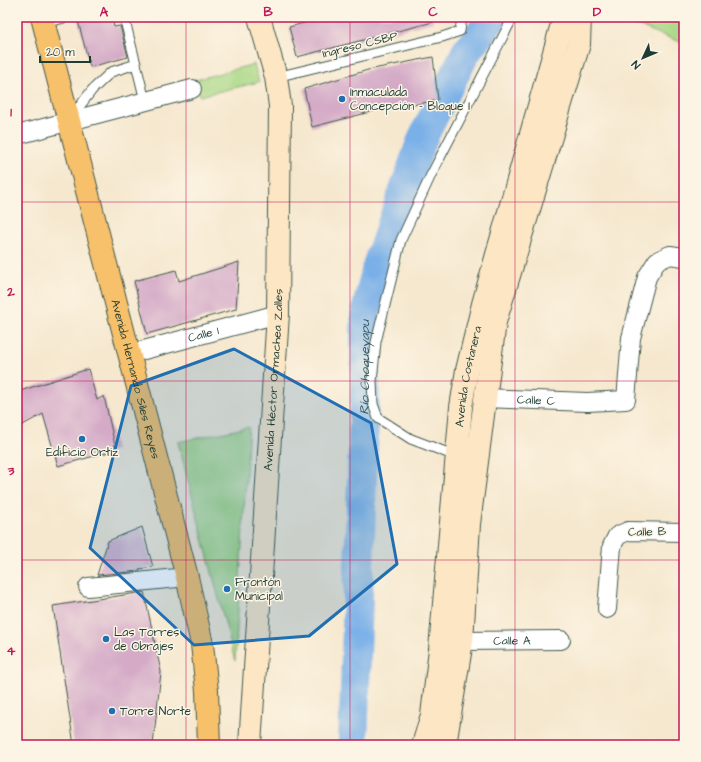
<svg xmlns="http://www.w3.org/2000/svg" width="701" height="762" font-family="'Architects Daughter',sans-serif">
<rect width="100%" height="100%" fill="#fcf5e5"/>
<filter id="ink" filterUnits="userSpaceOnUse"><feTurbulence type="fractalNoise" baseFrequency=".025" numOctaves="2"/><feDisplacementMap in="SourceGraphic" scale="8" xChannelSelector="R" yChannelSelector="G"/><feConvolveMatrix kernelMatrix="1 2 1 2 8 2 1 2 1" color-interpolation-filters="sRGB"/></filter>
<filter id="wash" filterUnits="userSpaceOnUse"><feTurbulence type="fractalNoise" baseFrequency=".012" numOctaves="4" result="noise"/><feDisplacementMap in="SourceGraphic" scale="16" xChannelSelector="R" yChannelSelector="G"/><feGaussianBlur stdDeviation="0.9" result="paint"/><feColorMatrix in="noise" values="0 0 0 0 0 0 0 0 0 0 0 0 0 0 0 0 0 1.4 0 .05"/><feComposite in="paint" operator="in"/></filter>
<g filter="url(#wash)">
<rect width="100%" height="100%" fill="#f6e8cf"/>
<!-- green -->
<path fill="#a9d885" stroke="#648a5c" d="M617,17H682L680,42Z
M254,64L259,82L200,96L195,80Z
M249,427L235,661L178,442Z"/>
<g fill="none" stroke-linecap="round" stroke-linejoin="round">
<!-- river -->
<path stroke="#7ab0e8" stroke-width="30" id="s1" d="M353,745L365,391V316L378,263L423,137L466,52L493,17"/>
</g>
<g id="blocks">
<!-- building -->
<path fill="#d4aac7" d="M77,17H112L114,27L120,26L128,57L90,67Z
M326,17H432L433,22L297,57L289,27Z
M433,57L438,100L382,111V109L312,127L304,89L368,70Z
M239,262L236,309L147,334L134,281L176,270L179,281Z
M88,369L97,400L104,396L116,450L58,466L43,414L17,428V392Z
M142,527L153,567L139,569L140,571L97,575L108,541Z
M144,592L161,672L153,745H74L53,606Z"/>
</g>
</g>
<g filter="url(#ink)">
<use href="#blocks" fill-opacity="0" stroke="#3f574b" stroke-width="1"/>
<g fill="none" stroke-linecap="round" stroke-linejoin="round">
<defs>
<path id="lane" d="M44,23L68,17
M136,64L145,101
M276,77L442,37L460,31L462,17
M70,119L92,90L111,72L136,64L124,17
M456,456L411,439L378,418L373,404L372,381L376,342L401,240L431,175L513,17"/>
<g id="street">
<path d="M17,135L192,89"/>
<path id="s2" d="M129,354L278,314"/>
<path id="s3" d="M485,398L587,402L626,400L631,338L647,277L657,261L670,255L684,257"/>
<path d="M88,587L187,577"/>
<path d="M607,609L612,546L617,536L628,531L684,532"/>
<path id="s4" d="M462,641L561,640"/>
</g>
<g id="secondary">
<path id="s5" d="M250,745L278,314L280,106L276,77L259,17"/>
<path id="s6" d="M423,745L432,715L440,649L461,407L467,370L483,304L564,17"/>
<path d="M445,745L462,641L469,524L495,322L579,44L580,17"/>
</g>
<g id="primary">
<path id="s7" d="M42,17L187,577L202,644L207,691L209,745"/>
</g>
</defs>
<!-- lane casing -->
<use href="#lane" stroke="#3f574b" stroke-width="11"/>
<!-- street casing -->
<use href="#street" stroke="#3f574b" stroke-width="20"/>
<!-- secondary casing -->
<use href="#secondary" stroke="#3f574b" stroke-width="24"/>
<!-- primary casing -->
<use href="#primary" stroke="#3f574b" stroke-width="24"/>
<!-- lane -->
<use href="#lane" stroke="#fff" stroke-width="9"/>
<!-- street -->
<use href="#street" stroke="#fff" stroke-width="18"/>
<!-- secondary -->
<use href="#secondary" stroke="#fce6c4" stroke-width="22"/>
<!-- primary -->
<use href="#primary" stroke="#f7c06b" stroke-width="22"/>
</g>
</g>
<!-- marked area -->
<path fill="#1f6fb2" fill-opacity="0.2" stroke="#1f6fb2" stroke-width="3" stroke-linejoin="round" d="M234,349L371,423L397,564L309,636L194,645L90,548L131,386Z"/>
<!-- grid -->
<path fill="none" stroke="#c2185b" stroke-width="1" stroke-opacity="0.55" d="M186,17V745M350,17V745M515,17V745M17,202H684M17,381H684M17,560H684"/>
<!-- markers -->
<g fill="#1f6fb2" stroke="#fcf5e5" stroke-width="1.5">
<circle cx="342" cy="99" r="4"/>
<circle cx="82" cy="439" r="4"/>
<circle cx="227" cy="589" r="4"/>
<circle cx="106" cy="639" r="4"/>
<circle cx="112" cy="711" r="4"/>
</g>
<g text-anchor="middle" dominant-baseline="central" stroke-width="3" stroke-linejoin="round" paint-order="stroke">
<!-- street labels -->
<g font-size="12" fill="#1f3d34" stroke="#fcf5e5">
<text transform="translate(360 45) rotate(-14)">Ingreso CSBP</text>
<text stroke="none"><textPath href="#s2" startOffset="77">Calle 1</textPath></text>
<text stroke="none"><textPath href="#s6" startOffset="372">Avenida Costanera</textPath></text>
<text stroke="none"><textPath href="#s7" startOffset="374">Avenida Hernando Siles Reyes</textPath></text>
<text stroke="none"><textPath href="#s5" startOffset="366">Avenida Héctor Ormachea Zalles</textPath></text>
<text stroke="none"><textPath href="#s3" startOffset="51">Calle C</textPath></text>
<text transform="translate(647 532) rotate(-1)">Calle B</text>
<text stroke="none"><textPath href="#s4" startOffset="50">Calle A</textPath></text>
</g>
<!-- poi labels -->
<g font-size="12" fill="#1f3d34" stroke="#fcf5e5" text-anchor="start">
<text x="350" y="92">Inmaculada<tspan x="350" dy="14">Concepción - Bloque I</tspan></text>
<text x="82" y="452" text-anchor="middle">Edificio Ortiz</text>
<text x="235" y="582">Frontón<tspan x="235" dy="14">Municipal</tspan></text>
<text x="114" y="632">Las Torres<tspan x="114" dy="14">de Obrajes</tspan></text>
<text x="120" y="711">Torre Norte</text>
</g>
<!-- water labels -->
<g font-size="13" font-style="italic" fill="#365a61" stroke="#fcf5e5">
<text stroke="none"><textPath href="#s1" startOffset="378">Río Choqueyapu</textPath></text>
</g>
</g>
<!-- margin -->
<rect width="701" height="762" fill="none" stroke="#fcf5e5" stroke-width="44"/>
<!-- north arrow -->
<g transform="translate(643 58) rotate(226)" stroke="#fcf5e5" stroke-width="3" paint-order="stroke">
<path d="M0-3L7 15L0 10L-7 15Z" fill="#1f3d34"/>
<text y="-6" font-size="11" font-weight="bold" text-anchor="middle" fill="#1f3d34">N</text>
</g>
<!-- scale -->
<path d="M40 56v6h50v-6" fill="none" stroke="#1f3d34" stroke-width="2"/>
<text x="46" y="56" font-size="12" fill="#1f3d34" stroke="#fcf5e5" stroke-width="3" paint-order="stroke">20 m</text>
<rect x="22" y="22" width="657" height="718" fill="none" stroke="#c2185b" stroke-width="1.5"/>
<g font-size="13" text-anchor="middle" font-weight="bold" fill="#c2185b">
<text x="104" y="16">A</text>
<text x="268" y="16">B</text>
<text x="433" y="16">C</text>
<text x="597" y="16">D</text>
<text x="11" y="116">1</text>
<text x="11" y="296">2</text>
<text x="11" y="475">3</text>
<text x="11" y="655">4</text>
</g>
</svg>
